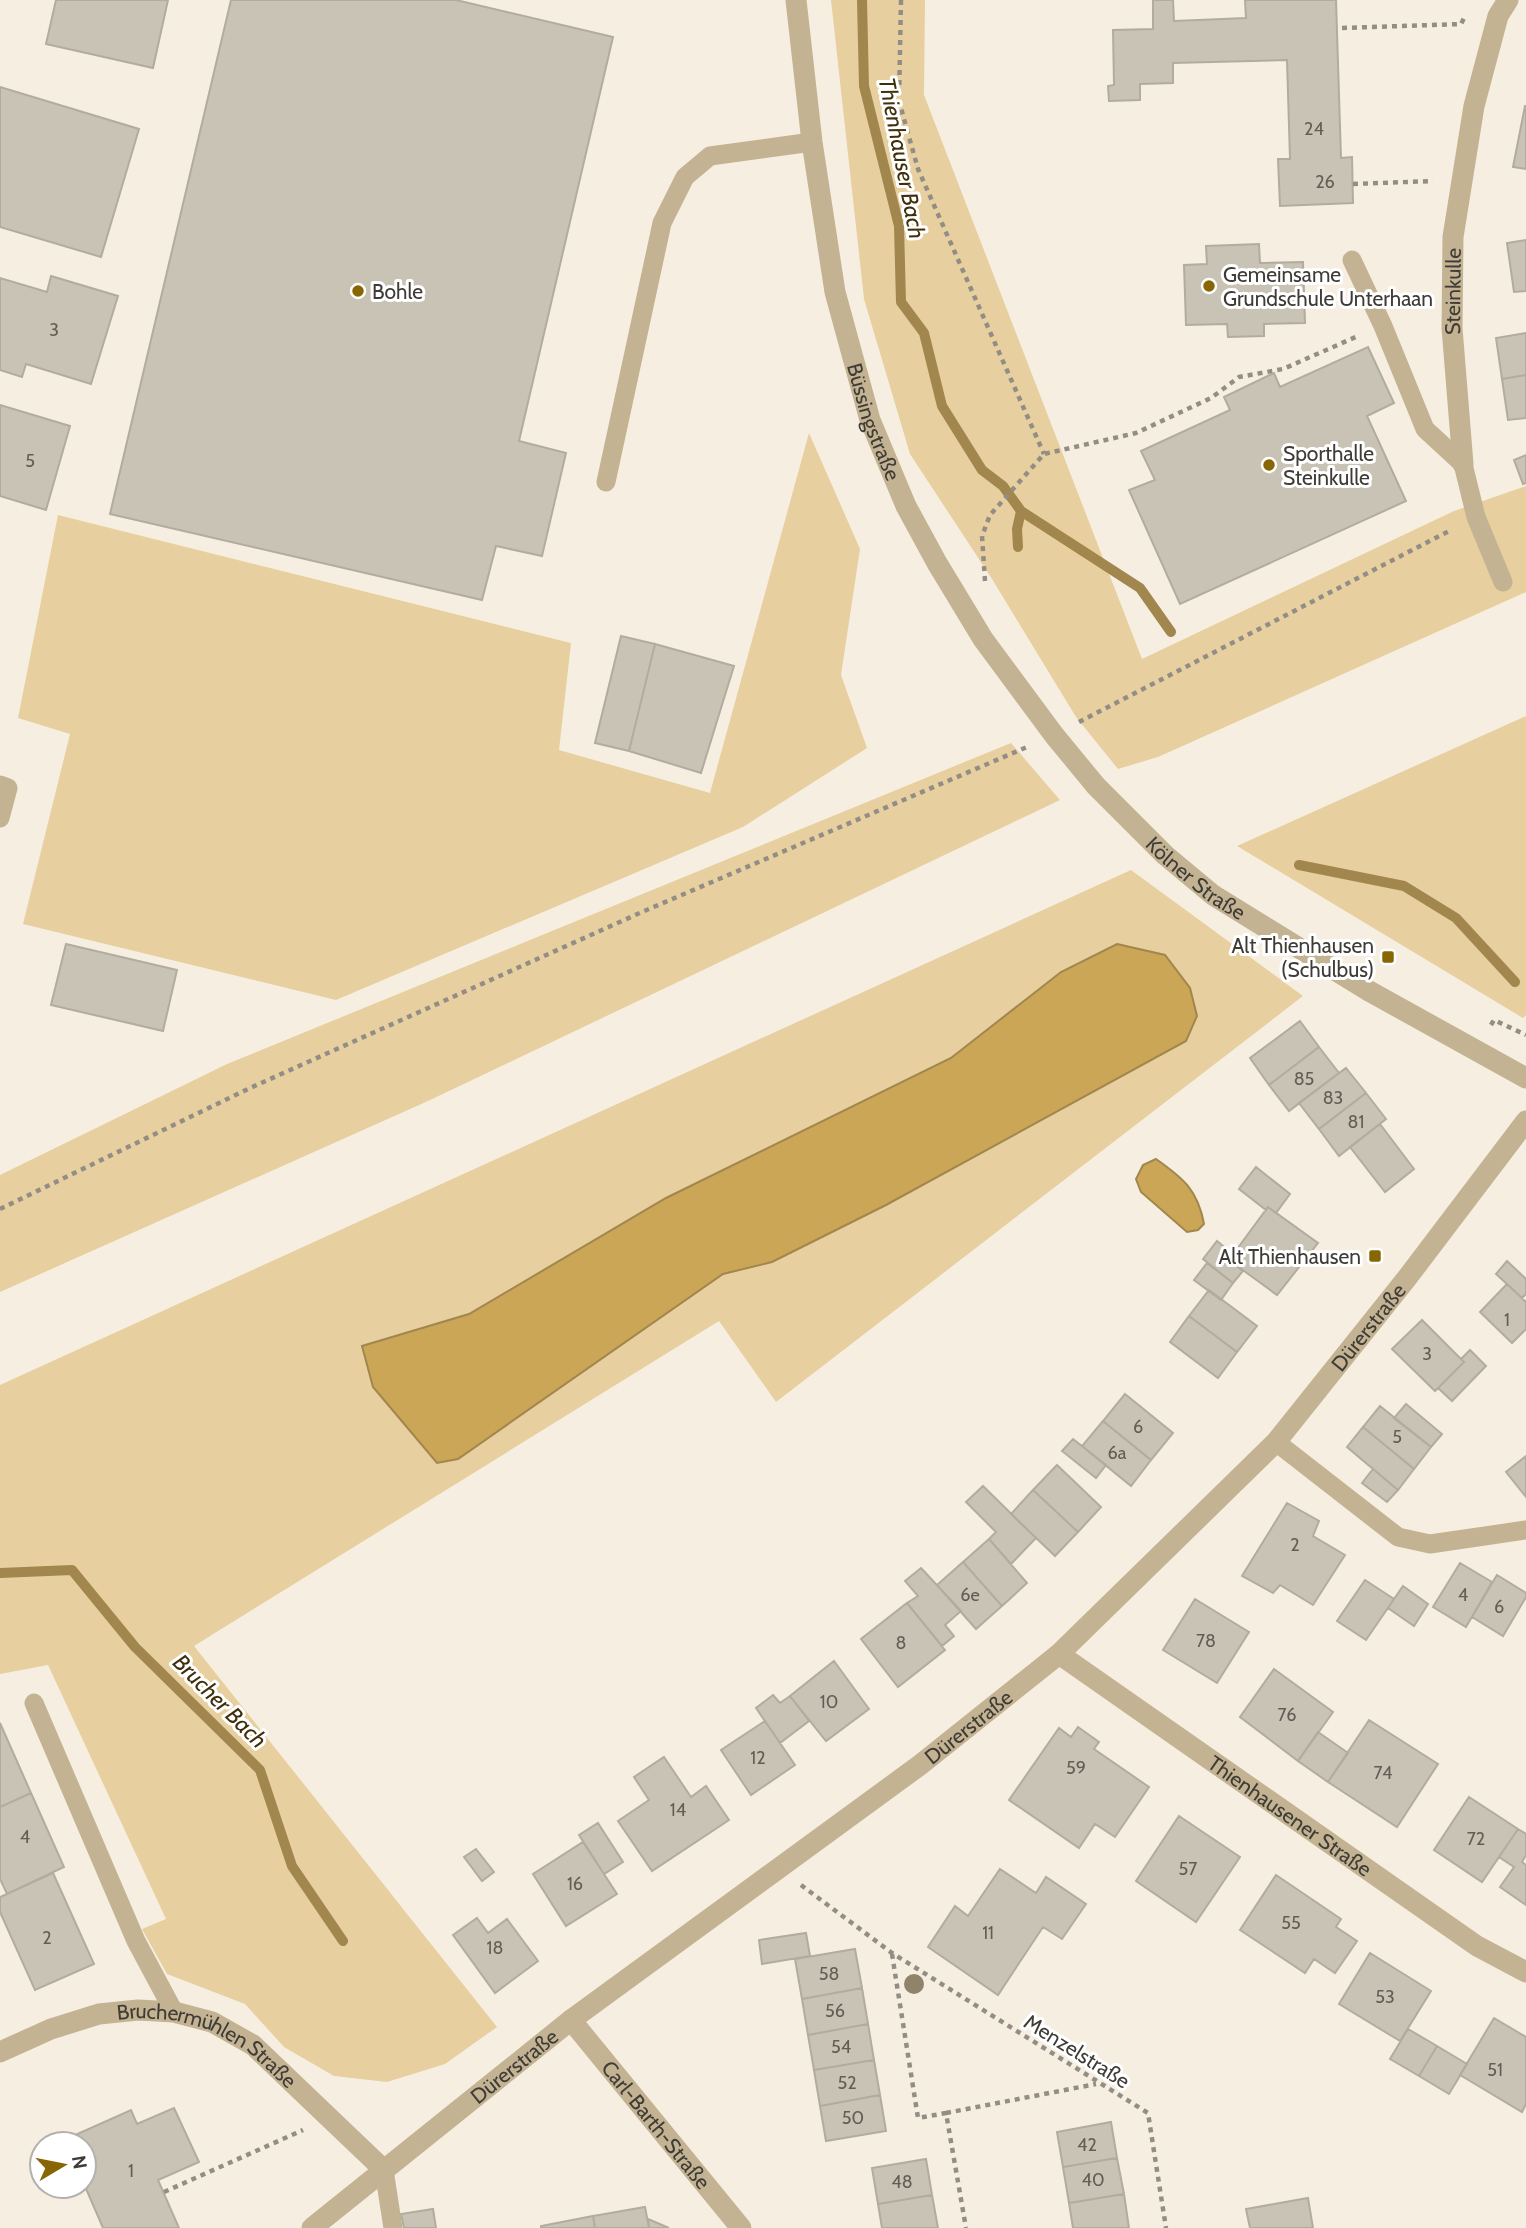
<svg xmlns="http://www.w3.org/2000/svg" width="1526" height="2228" font-family="Cabin,sans-serif">
<rect width="100%" height="100%" fill="#f6efe1"/>
<!-- green -->
<path fill="#e7cf9f" d="M831,0H925L924,95L1142,659L1454,511L1526,486V592L1158,757L1118,769L1076,717L992,579L910,454L864,299Z
M809,433L860,549L841,675L867,748L743,827L336,1000L23,924L70,734L18,718L58,515L571,643L559,750L710,793Z
M1526,716V1015L1523,1018L1237,846Z
M1011,743L1060,800L428,1101L0,1292V1175L227,1064Z
M1131,870L1303,996L776,1402L719,1321L194,1646L497,2027L445,2064L387,2082L334,2076L284,2047L245,2004L167,1974L142,1929L166,1919L48,1665L0,1674V1385Z"/>
<!-- water -->
<path fill="#cba656" stroke="#a1864d" stroke-width="2" d="M1117,944L1165,955L1190,988L1197,1016L1186,1041L886,1205L772,1262L723,1274L458,1459L437,1463L373,1387L362,1346L469,1314L666,1198L951,1058L1061,972Z
M1156,1159C1183,1178 1198,1190 1204,1224L1198,1230L1187,1232L1141,1192L1136,1179L1143,1165Z"/>
<g fill="none" stroke-linecap="round" stroke-linejoin="round">
<!-- stream -->
<path stroke="#a1864d" stroke-width="10" d="M862,0L864,86L899,226L901,302L924,333L942,406L982,470L1003,486L1021,511L1140,588L1171,632
M1018,547L1017,529L1021,511
M1299,865L1404,886L1456,918L1515,982
M0,1573L72,1570L135,1647L260,1770L292,1866L343,1941"/>
</g>
<!-- building -->
<path fill="#c9c3b5" stroke="#b2ac9f" stroke-width="2" d="M56,0H168L153,68L46,44Z
M231,0H456L613,37L519,441L566,453L542,556L496,546L482,600L110,514Z
M1153,0H1173L1174,21L1246,18L1245,0H1336L1341,158L1352,157L1353,203L1280,206L1278,159H1290L1287,60L1173,63V83L1140,84V100L1109,101L1108,86L1114,85L1113,30L1153,29Z
M0,87L139,129L101,257L0,227Z
M1525,106H1526V169L1513,167Z
M1526,240V291L1514,292L1507,243Z
M1259,244L1260,263L1303,262L1305,323L1264,324V336L1228,337L1227,324L1186,325L1184,265L1207,264L1206,246Z
M51,276L118,296L91,384L26,364L22,377L0,370V278L47,292Z
M1526,333V375L1502,379L1496,338Z
M1368,347L1394,403L1367,416L1406,501L1180,604L1129,490L1155,480L1141,451L1230,410L1224,397L1274,373L1280,387Z
M1526,375V418L1508,420L1502,379Z
M0,405L70,426L46,510L0,496Z
M1526,455V483L1523,484L1514,460Z
M621,636L655,644L629,751L595,743Z
M655,644L734,666L701,773L629,751Z
M66,944L177,970L163,1031L51,1005Z
M1300,1021L1319,1047L1269,1085L1250,1058Z
M1319,1047L1339,1073L1289,1111L1269,1085Z
M1346,1068L1366,1093L1319,1129L1299,1103Z
M1366,1093L1386,1119L1339,1156L1319,1129Z
M1380,1124L1414,1169L1385,1192L1350,1147Z
M1256,1167L1290,1194L1276,1213L1268,1207L1266,1210L1239,1189Z
M1268,1207L1318,1243L1277,1295L1229,1260Z
M1217,1241L1233,1254L1229,1260L1243,1271L1233,1283L1203,1259Z
M1507,1261L1526,1279V1294L1522,1298L1496,1274Z
M1207,1263L1233,1283L1221,1300L1194,1280Z
M1507,1284L1526,1302V1329L1512,1343L1480,1312Z
M1209,1290L1257,1326L1237,1352L1189,1316Z
M1189,1316L1237,1352L1218,1378L1170,1342Z
M1422,1320L1464,1362L1435,1391L1392,1349Z
M1470,1350L1486,1366L1452,1401L1438,1388L1464,1362L1461,1359Z
M1125,1394L1173,1433L1151,1460L1103,1421Z
M1406,1404L1442,1434L1431,1447L1394,1418Z
M1380,1406L1431,1447L1414,1469L1363,1427Z
M1103,1421L1151,1460L1131,1486L1082,1446Z
M1363,1427L1414,1469L1398,1490L1347,1447Z
M1073,1439L1106,1465L1096,1478L1062,1451Z
M1526,1456V1497L1506,1472Z
M1057,1465L1101,1507L1078,1532L1033,1490Z
M1373,1469L1398,1490L1387,1502L1362,1483Z
M983,1486L1036,1538L1011,1564L989,1539L996,1532L966,1502Z
M1033,1490L1078,1532L1055,1556L1011,1514Z
M1287,1503L1319,1521L1313,1536L1345,1555L1313,1605L1280,1585L1273,1593L1242,1576Z
M989,1539L1027,1583L1002,1606L963,1562Z
M963,1562L1002,1606L976,1629L937,1585Z
M1460,1563L1492,1582L1466,1627L1433,1607Z
M921,1568L961,1611L945,1625L954,1636L942,1646L907,1603L918,1596L905,1581Z
M1497,1575L1526,1593V1597L1503,1636L1472,1617Z
M1365,1580L1394,1599L1366,1640L1337,1621Z
M1403,1586L1428,1604L1414,1626L1388,1608Z
M1195,1599L1249,1632L1217,1683L1163,1650Z
M907,1603L945,1650L898,1687L861,1639Z
M834,1661L869,1709L826,1741L790,1696Z
M1274,1669L1333,1712L1298,1761L1240,1717Z
M773,1695L780,1703L790,1696L809,1721L780,1743L756,1708Z
M1369,1720L1438,1764L1397,1827L1328,1782Z
M765,1721L795,1765L751,1795L721,1750Z
M0,1723L31,1793L0,1807Z
M1078,1727L1099,1742L1094,1749L1149,1787L1115,1837L1095,1824L1079,1848L1009,1800L1059,1728L1071,1737Z
M1318,1732L1348,1753L1328,1782L1298,1761Z
M664,1757L691,1797L706,1786L729,1820L652,1871L618,1821L649,1800L634,1777Z
M31,1793L64,1867L7,1894L0,1879V1807Z
M1469,1797L1518,1829L1482,1882L1434,1850Z
M1179,1816L1240,1857L1196,1922L1136,1881Z
M598,1823L623,1862L604,1874L579,1835Z
M1518,1829L1526,1834V1855L1522,1862L1526,1865V1905L1500,1887L1514,1867L1499,1857Z
M583,1842L617,1894L566,1926L533,1874Z
M476,1849L494,1872L482,1881L464,1857Z
M1000,1869L1036,1893L1046,1877L1086,1904L1062,1939L1043,1927L998,1995L928,1947L955,1906L968,1916Z
M53,1873L94,1964L35,1990L0,1912V1897Z
M1276,1875L1341,1919L1336,1927L1357,1941L1335,1973L1314,1959L1305,1973L1240,1930Z
M477,1918L488,1933L507,1919L538,1961L495,1993L453,1935Z
M806,1933L810,1956L762,1964L759,1940Z
M855,1949L862,1988L802,1999L795,1959Z
M1370,1953L1431,1991L1400,2041L1339,2004Z
M862,1988L868,2024L808,2035L802,1999Z
M1494,2018L1526,2037V2104L1522,2112L1460,2075Z
M868,2024L874,2060L814,2070L808,2035Z
M1408,2029L1437,2046L1419,2076L1390,2059Z
M1437,2046L1467,2064L1449,2094L1419,2076Z
M874,2060L880,2095L820,2106L814,2070Z
M880,2095L886,2131L826,2141L820,2106Z
M174,2108L199,2162L158,2180L179,2228H103L84,2184V2144H66L64,2140L131,2110L137,2124Z
M1111,2122L1117,2158L1063,2167L1057,2132Z
M1117,2158L1124,2194L1069,2203L1063,2167Z
M926,2159L932,2195L878,2204L872,2168Z
M1124,2194L1129,2228H1073L1069,2203Z
M932,2195L938,2228H882L878,2204Z
M1308,2198L1313,2228H1250L1246,2209Z
M645,2207L649,2228H595L593,2216Z
M433,2209L436,2228H404L401,2214Z
M593,2216L595,2228H541V2226Z
M648,2219L669,2228H649Z"/>
<g fill="none" stroke-linecap="round" stroke-linejoin="round">
<!-- path -->
<path stroke="#938e85" stroke-width="4.5" stroke-dasharray="5 5" stroke-linecap="butt" d="M901,0L899,101L918,169L1044,454
M1342,28L1461,24L1465,16
M1353,184L1433,181
M985,581L982,536L990,515L1044,454L1136,433L1211,398L1239,377L1283,369L1358,336
M1079,722L1451,530
M1491,1025L1494,1020L1526,1035
M0,1209L250,1088L642,912L1027,747
M801,1885L892,1953L1148,2113L1166,2228
M892,1954L918,2118L946,2113L966,2228
M946,2113L1096,2084
M164,2192L303,2130"/>
<!-- service -->
<path stroke="#c3b392" stroke-width="19" d="M1352,260L1383,326L1425,429L1463,464L1476,517L1503,582
M606,482L662,223L685,177L710,156L812,142
M0,785L8,788L0,818
M1276,1442L1398,1537L1430,1544L1526,1530
M34,1703L136,1941L174,2012
M384,2170L393,2228"/>
<!-- minor -->
<g stroke="#c3b392" stroke-width="21">
<path id="s1" d="M796,0L812,142L835,292L870,420L906,506L937,563L983,639L1054,735L1096,786L1165,855L1213,895L1369,991L1526,1078"/>
<path id="s2" d="M1463,464L1452,328L1453,237L1474,106L1498,16L1508,0"/>
<path id="s3" d="M1059,1654L1477,1946L1526,1972"/>
<path id="s4" d="M571,2020L741,2228"/>
<path id="s5" d="M0,2052L51,2029L99,2014L138,2010L174,2012L212,2022L253,2045L384,2170"/>
<path id="s6" d="M312,2228L571,2020L920,1765L1059,1654L1276,1442L1407,1278L1526,1121"/>
</g>
</g>
<!-- trees -->
<circle fill="#8f8369" cx="914" cy="1984" r="10"/>
<!-- markers -->
<g fill="#896604" stroke="#fff" stroke-width="2.5">
<circle cx="1209" cy="286" r="7"/>
<circle cx="358" cy="291" r="7"/>
<circle cx="1269" cy="465" r="7"/>
<rect x="1381" y="950" width="14" height="14" rx="3.5"/>
<rect x="1368" y="1249" width="14" height="14" rx="3.5"/>
</g>
<g text-anchor="middle" dominant-baseline="central" stroke-width="6" stroke-linejoin="round" paint-order="stroke">
<!-- number labels -->
<g font-size="18" fill="#625e56">
<text x="1314" y="129">24</text>
<text x="1325" y="182">26</text>
<text x="54" y="330">3</text>
<text x="30" y="461">5</text>
<text x="1304" y="1079">85</text>
<text x="1333" y="1098">83</text>
<text x="1356" y="1122">81</text>
<text x="1507" y="1320">1</text>
<text x="1427" y="1354">3</text>
<text x="1138" y="1427">6</text>
<text x="1397" y="1437">5</text>
<text x="1117" y="1453">6a</text>
<text x="1295" y="1545">2</text>
<text x="970" y="1595">6e</text>
<text x="1463" y="1595">4</text>
<text x="1499" y="1607">6</text>
<text x="1206" y="1641">78</text>
<text x="901" y="1643">8</text>
<text x="829" y="1702">10</text>
<text x="1287" y="1715">76</text>
<text x="758" y="1758">12</text>
<text x="1076" y="1768">59</text>
<text x="1383" y="1773">74</text>
<text x="678" y="1810">14</text>
<text x="25" y="1837">4</text>
<text x="1476" y="1839">72</text>
<text x="1188" y="1869">57</text>
<text x="575" y="1884">16</text>
<text x="1291" y="1923">55</text>
<text x="988" y="1933">11</text>
<text x="47" y="1938">2</text>
<text x="495" y="1948">18</text>
<text x="829" y="1974">58</text>
<text x="1385" y="1997">53</text>
<text x="835" y="2011">56</text>
<text x="841" y="2047">54</text>
<text x="1495" y="2070">51</text>
<text x="847" y="2083">52</text>
<text x="853" y="2118">50</text>
<text x="1087" y="2145">42</text>
<text x="131" y="2171">1</text>
<text x="1093" y="2180">40</text>
<text x="902" y="2182">48</text>
</g>
<!-- poi labels -->
<g font-size="21" fill="#3f3c37" stroke="#fff" text-anchor="start">
<text x="1223" y="274">Gemeinsame<tspan x="1223" dy="24">Grundschule Unterhaan</tspan></text>
<text x="372" y="291">Bohle</text>
<text x="1283" y="453">Sporthalle<tspan x="1283" dy="24">Steinkulle</tspan></text>
<text x="1374" y="945" text-anchor="end">Alt Thienhausen<tspan x="1374" dy="24">(Schulbus)</tspan></text>
<text x="1361" y="1256" text-anchor="end">Alt Thienhausen</text>
</g>
<!-- street labels -->
<g font-size="21" fill="#3f3c37" stroke="#fff">
<text stroke="none"><textPath href="#s2" startOffset="173">Steinkulle</textPath></text>
<text stroke="none"><textPath href="#s1" startOffset="430">Büssingstraße</textPath></text>
<text stroke="none"><textPath href="#s1" startOffset="996">Kölner Straße</textPath></text>
<text stroke="none"><textPath href="#s6" startOffset="1393">Dürerstraße</textPath></text>
<text stroke="none"><textPath href="#s6" startOffset="826">Dürerstraße</textPath></text>
<text stroke="none"><textPath href="#s3" startOffset="282">Thienhausener Straße</textPath></text>
<text transform="translate(1077 2051) rotate(32)">Menzelstraße</text>
<text stroke="none"><textPath href="#s5" startOffset="224">Bruchermühlen Straße</textPath></text>
<text stroke="none"><textPath href="#s6" startOffset="259">Dürerstraße</textPath></text>
<text stroke="none"><textPath href="#s4" startOffset="135">Carl-Barth-Straße</textPath></text>
</g>
<!-- water labels -->
<g font-size="23" font-style="italic" fill="#3f2f0b" stroke="#fff">
<text transform="translate(902 158) rotate(79)">Thienhauser Bach</text>
<text transform="translate(220 1701) rotate(45)">Brucher Bach</text>
</g>
</g>
<!-- north arrow -->
<g transform="translate(63 2165) rotate(80)"><circle r="33" fill="#ffffff" stroke="#b2b1af" stroke-width="2"/>
<path d="M0-5L12 26L0 18L-12 26Z" fill="#896604"/>
<text y="-10" font-size="19" font-weight="bold" text-anchor="middle" fill="#3f3c37">N</text>
</g>
</svg>
